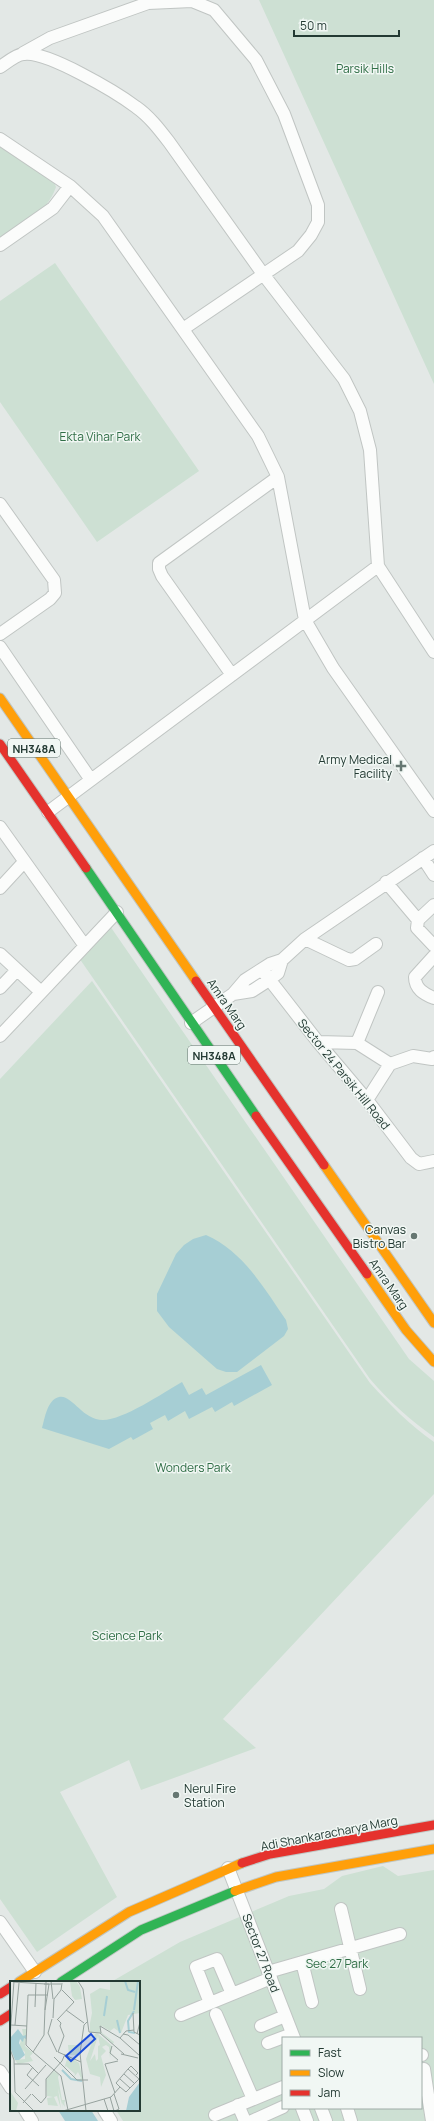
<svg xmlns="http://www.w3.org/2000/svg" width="434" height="2121" font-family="Manrope,sans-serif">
<rect width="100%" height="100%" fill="#e3e8e6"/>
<!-- green -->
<path fill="#cde0d3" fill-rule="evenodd" d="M259,0H434V384Z
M0,146L53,180L56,187C47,213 22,225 0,240Z
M55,263L199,471L97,542L0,402V301Z
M110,926L409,1359L434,1381V1437C410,1420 390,1402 370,1379L77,955Z
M92,981L370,1383C390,1405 410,1425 434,1442V1494L223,1719L256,1748L141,1790L129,1760L60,1792L117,1897L37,1952L0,1899V1079Z
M383,1866L398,1876L434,1870V2121H123L116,2110H139V1982H111L180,1942L289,1896L324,1889L342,1876ZM283,2038H421V2108H283Z"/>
<!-- water -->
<path fill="#a6ced4" d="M206,1235C243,1251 264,1288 286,1320L288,1329L284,1336L237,1372H226L217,1369L169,1327L157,1311V1294L176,1254L184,1245L193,1239Z
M261,1365L272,1385L234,1406L232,1402L215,1412L212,1407L189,1419L185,1411L168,1421L165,1415L150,1423L153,1429L133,1440L131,1437L109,1449L42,1428C45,1418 47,1400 59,1397C72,1394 82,1420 103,1420C123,1420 163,1393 182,1382L189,1395L202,1388L206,1395Z
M58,2110H91L98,2121H65Z"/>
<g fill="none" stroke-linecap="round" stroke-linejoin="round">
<defs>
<path id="street" d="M23,53L50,38L148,3L192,1L214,10L256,60L284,114L318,205V222L311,235L298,251L183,329
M0,67C6,63 17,54 24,54C47,51 116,92 136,107C149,116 159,129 169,142L263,274L344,379L360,411L370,450L378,566L434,652
M0,139L70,186L103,216L258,436L278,477L305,620L333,668L434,811
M0,245L53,208L70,186
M0,504L54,580L55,593L50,599L0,634
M0,647L91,780
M232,675L162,576L159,569V563L278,477
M48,812L378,566
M0,827L85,946
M423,858L434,875
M386,882L418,920
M0,888L24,862
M434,905L418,920L417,928L434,946
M305,939L349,960L355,959L376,944
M0,954L41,992
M434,956L415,977C415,989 424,994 434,998
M262,970L318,1042L367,1100L411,1158L419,1164L434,1161
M0,988L17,970
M233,994L245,980L270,964L282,960L305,939L434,851
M191,1023L233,994L252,991L269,980L278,973L282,960
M0,1036L117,912
M318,1042L357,1043L390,1064L413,1056L432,1059L434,1057
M357,1043L378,992
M367,1100L390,1064
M228,1868L294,2038
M341,1909L360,1989
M0,1922L35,1972
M302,1962L312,2002
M268,1972L400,1934
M210,2003L196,1967L217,1959L232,1994
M216,2014L253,2099
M181,2015L271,1978
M261,2026L285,2016
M268,2043L292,2034
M421,2055H422
M421,2070L424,2069L432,2121
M0,2071L11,2088
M238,2105L245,2121
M302,2108L307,2121
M321,2108L326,2121
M347,2108L351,2121
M25,2110L32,2121
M104,2110L111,2121
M215,2115L283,2087
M252,2121L283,2107"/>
<path id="fast" d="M86,868L256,1116
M61,1982L141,1930L235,1891"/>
<path id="slow" d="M0,698L196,981
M324,1165L434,1323
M367,1274L406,1330L434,1362
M235,1891L276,1877L434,1849
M19,1982L129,1912L242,1863"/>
<path id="jam" d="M0,744L86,868
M196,981L324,1165
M256,1116L367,1274
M242,1863L270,1854L434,1825
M0,1994L11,1987
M0,2021L11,2014"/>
</defs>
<!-- street casing -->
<use href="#street" stroke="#c0c5c3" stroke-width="14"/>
<!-- fast casing -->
<use href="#fast" stroke="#c0c6c3" stroke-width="11"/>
<!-- slow casing -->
<use href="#slow" stroke="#c0c6c3" stroke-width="11"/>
<!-- jam casing -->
<use href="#jam" stroke="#c0c6c3" stroke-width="11"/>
<!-- street -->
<use href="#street" stroke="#fbfcfb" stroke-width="12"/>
<!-- fast -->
<use href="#fast" stroke="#30b455" stroke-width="9"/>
<!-- slow -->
<use href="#slow" stroke="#ff9f0a" stroke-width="9"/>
<!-- jam -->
<use href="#jam" stroke="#e5322d" stroke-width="9"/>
</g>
<!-- markers -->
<g fill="#667772" stroke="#f1f7f4" stroke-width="1.5">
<path d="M399 760h4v4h4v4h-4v4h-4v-4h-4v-4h4z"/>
<circle cx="414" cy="1236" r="4"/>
<circle cx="176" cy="1795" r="4"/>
</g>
<g text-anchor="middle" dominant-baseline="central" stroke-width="3" stroke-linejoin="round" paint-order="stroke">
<!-- shield labels -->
<g fill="#f1f7f4" stroke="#61736d" stroke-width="1">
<rect x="8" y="739" width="52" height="18" rx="3"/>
<rect x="188" y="1046" width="52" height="18" rx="3"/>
</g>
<g font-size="11" font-weight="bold" fill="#233a33">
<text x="34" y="748">NH348A</text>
<text x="214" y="1055">NH348A</text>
</g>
<!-- park labels -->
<g font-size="12" fill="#306e46" stroke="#f1f7f4">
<text x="365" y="68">Parsik Hills</text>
<text x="100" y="436">Ekta Vihar Park</text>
<text x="193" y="1467">Wonders Park</text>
<text x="127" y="1635">Science Park</text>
<text x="337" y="1963">Sec 27 Park</text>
</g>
<!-- poi labels -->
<g font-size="12" fill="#233a33" stroke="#f1f7f4" text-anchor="end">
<text x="392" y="759">Army Medical<tspan x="392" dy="14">Facility</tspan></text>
<text x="406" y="1229">Canvas<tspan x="406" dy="14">Bistro Bar</tspan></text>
<text x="184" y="1788" text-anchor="start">Nerul Fire<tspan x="184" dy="14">Station</tspan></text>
</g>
<!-- street labels -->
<g font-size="12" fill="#233a33" stroke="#f1f7f4">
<text transform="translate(227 1004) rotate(55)">Amra Marg</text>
<text transform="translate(344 1074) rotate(51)">Sector 24 Parsik Hill Road</text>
<text transform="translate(389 1284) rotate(55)">Amra Marg</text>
<text transform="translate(329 1833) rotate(-11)">Adi Shankaracharya Marg</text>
<text transform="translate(261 1953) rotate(69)">Sector 27 Road</text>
</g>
</g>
<!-- overview -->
<g transform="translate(10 1981)">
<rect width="130" height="130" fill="#e3e8e6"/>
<path d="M66,0L70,6L72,18L65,19L62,15L60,1ZM100,0H130V32L118,34L111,52L104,47L100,50L92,45L90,47L91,51L104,61L103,63L91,52L80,51V42L82,32L80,13L90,7L100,9ZM12,48H17L15,65L23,72L20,75L23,80L8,83L5,79L15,78V71L9,66L13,53ZM87,52L102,65L100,77L99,66L96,64L92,66L96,70L91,75L96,94L91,106L90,96L80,93L76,78L85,53ZM88,55L90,64L88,65V78L86,80L85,73L80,80ZM58,64H70L69,74H59ZM58,75L69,82L73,99H69L71,97L68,91L64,96L65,93L56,85L54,88ZM44,90L49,94L48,96L52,119H55V122L54,120L55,126L52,122L53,128L48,107L51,128L47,115L44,116L48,125L38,124L37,117L43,116L37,115L36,98ZM0,110L8,122L6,130H0Z" fill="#cde0d3" fill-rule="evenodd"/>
<path d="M8,48L13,55L16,54V58L14,57L13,61L10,58L9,62L15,74L9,79H5L0,66L1,56ZM130,101V130H116L119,116Z" fill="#a6ced4"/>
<path fill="none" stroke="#a6ced4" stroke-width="2" d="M115,0L118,9L125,11M124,29L128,0M124,30L118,40L119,51L125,52M94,35L97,15M107,39L110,52M52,89L61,98L72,100"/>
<path fill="none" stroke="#96a29e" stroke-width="1" d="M41,0L43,18M68,0L73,8L79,51L90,52L114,73M3,1L36,3V0M34,3H51M44,18L51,9L52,2M25,26L26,2M35,27L36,3H39L35,29M56,29L74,42M123,32L124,51L130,54M43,37L44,18M42,38L38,52L47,71M47,38L51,42L50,45L54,55L48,71M48,38L64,21L52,9M1,44L17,45M5,44L9,2M91,52L90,45L110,57M113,53L118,54L130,64M127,53L130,41M0,56L4,0M110,57L130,75M110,57L116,50L124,49M102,65L100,72L108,79M0,68L4,79L5,111L24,130M23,71L16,64L18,14H38M23,71L51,95L58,129M23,71L34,54L35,27M48,71L71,81M111,73L128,77M44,76L67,99H78M4,83H19M19,83L28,92M23,86L17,94L29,105M118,88L121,85L128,92L126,94M114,93L124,102M36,98L52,80L55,73M110,98L120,107M110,106L116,111L129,98L118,88M15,108L36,84M105,112L95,83L108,80M22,113L31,122L36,116V98M104,113L109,128L105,130M100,116L104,130M94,118L98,130M13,122L21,113M53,130L101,116L110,106L106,102L118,88M76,130L70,72L74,44L77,41"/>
<path fill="#1d4ed8" fill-opacity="0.15" stroke="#1d4ed8" stroke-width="2" d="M81,53L85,58L61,80L56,75Z"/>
<rect width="130" height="130" fill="none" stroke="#233a33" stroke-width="2"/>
</g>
<!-- legend -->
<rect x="282" y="2037" width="140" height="72" fill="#f1f7f4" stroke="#9faba7"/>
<rect x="290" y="2050" width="20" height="6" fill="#30b455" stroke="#9faba7"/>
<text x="318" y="2057" font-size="12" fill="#233a33">Fast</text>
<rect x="290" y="2070" width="20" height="6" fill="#ff9f0a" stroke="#9faba7"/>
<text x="318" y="2077" font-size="12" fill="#233a33">Slow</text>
<rect x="290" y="2090" width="20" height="6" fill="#e5322d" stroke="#9faba7"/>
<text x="318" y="2097" font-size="12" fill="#233a33">Jam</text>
<!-- scale -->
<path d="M294 30v6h105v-6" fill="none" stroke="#233a33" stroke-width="2"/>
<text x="300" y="30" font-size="12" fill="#233a33" stroke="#f1f7f4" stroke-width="3" paint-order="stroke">50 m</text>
</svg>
